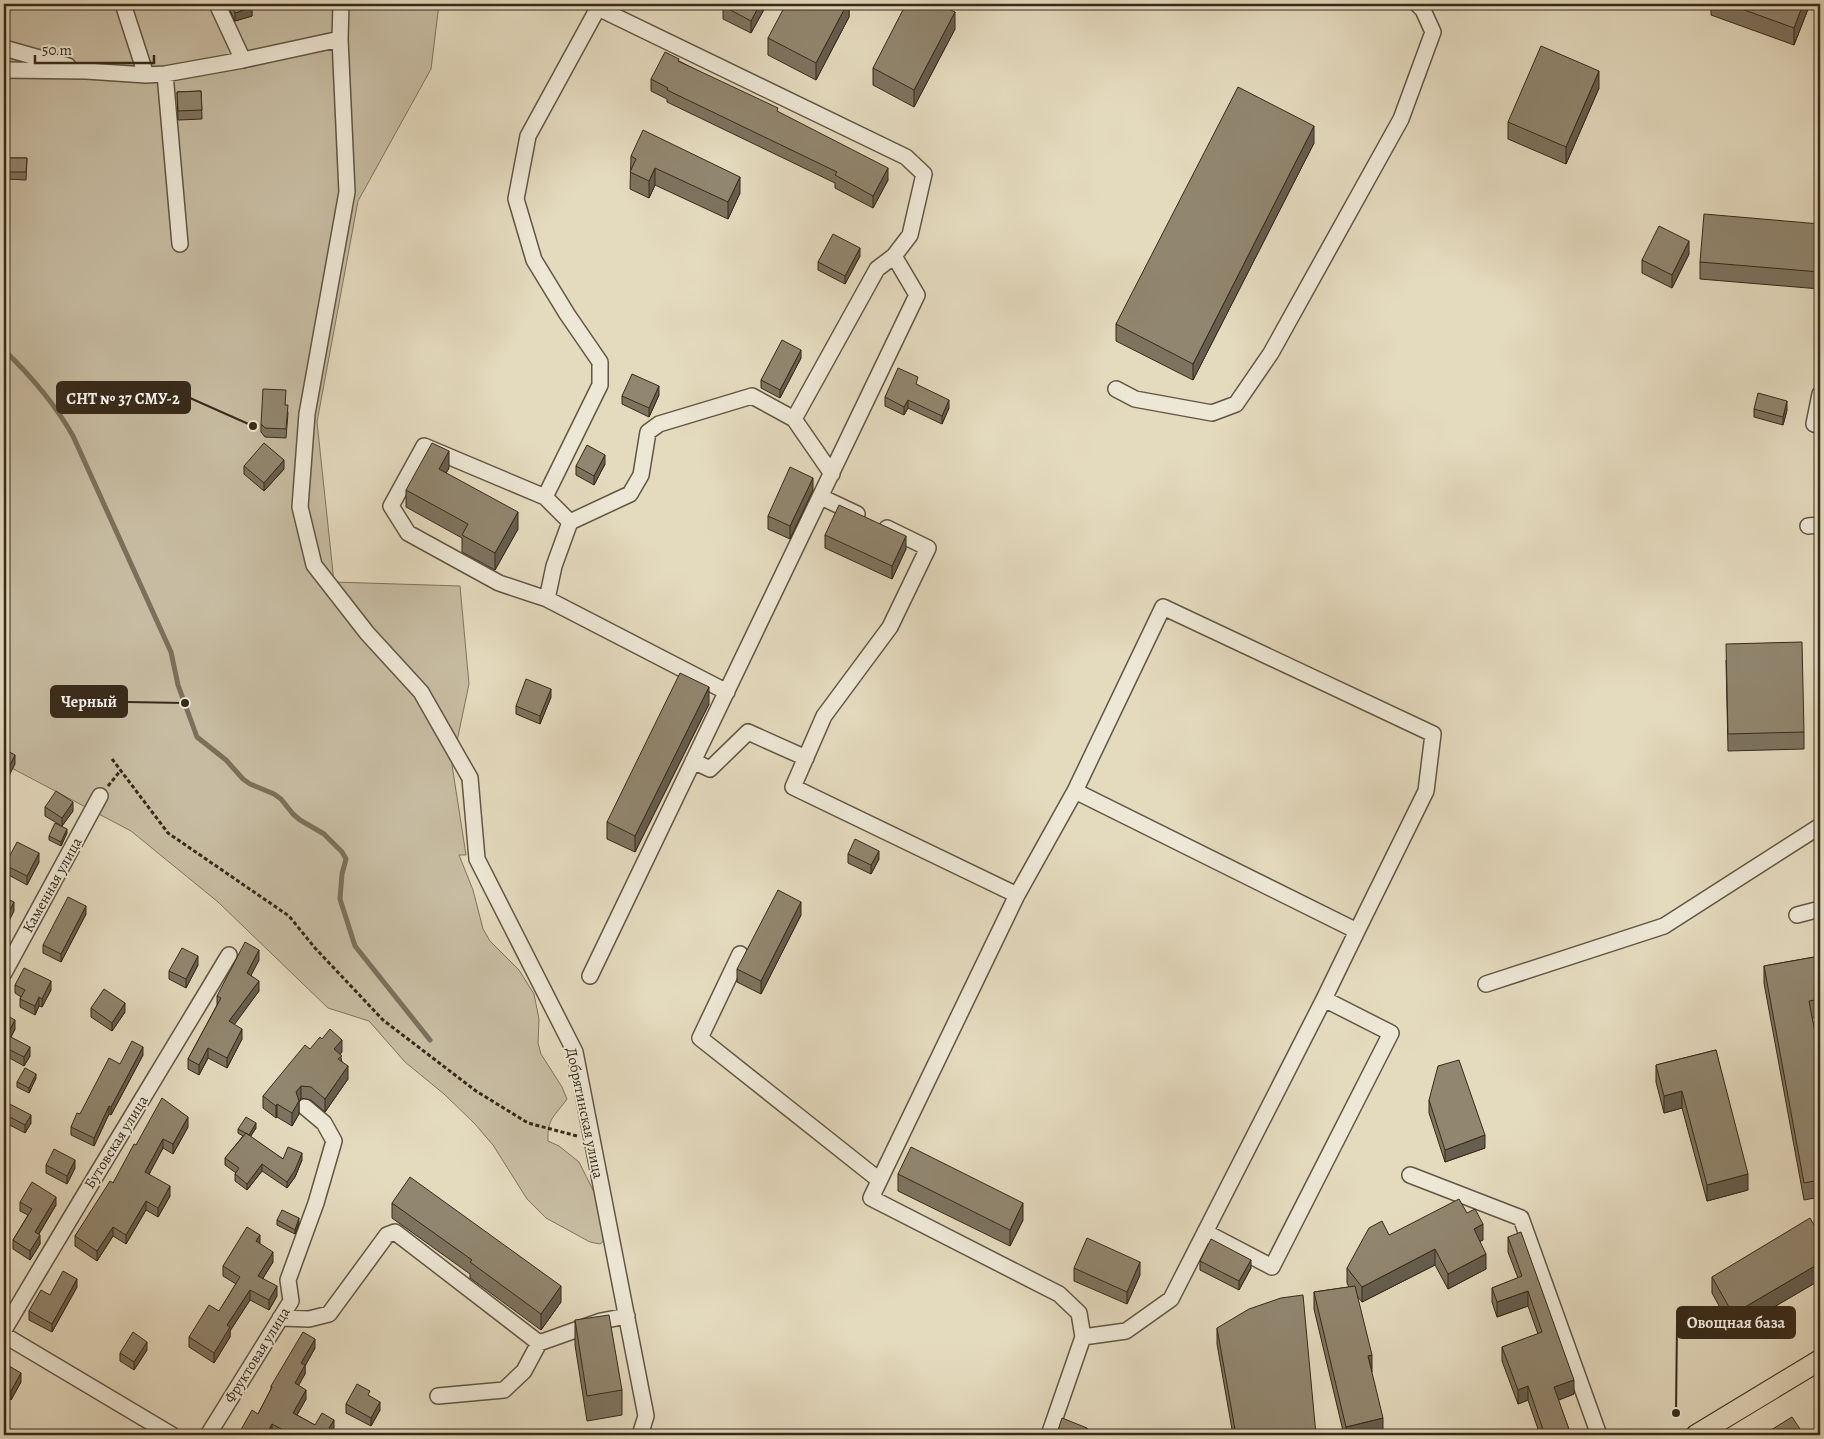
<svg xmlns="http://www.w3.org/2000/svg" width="1824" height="1439" font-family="Alegreya,serif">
<rect width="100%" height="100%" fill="#e4dabe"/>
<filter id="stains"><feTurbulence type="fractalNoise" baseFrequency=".004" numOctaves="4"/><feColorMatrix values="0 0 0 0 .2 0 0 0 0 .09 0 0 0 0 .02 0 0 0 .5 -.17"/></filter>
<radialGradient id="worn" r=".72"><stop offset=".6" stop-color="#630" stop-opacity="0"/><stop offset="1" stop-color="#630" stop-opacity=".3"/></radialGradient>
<!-- green -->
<path fill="#c7bca2" stroke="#7f735e" d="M4,4H439L431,69L358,201L317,422L334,582L460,586L469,684L452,765L466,855H459L473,890L483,929L490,941L519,970L534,994L539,1019L538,1043L541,1054L562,1087L567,1099C555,1116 547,1118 548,1141L559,1146L579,1162L598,1200L609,1237L600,1244L590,1242L546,1218L527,1199L493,1145L474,1123L444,1094L405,1062L369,1021L328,1008L218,902L131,831L4,764Z"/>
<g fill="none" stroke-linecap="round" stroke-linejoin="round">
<!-- stream -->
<path stroke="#7b705b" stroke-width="5" d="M4,350C30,375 55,404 73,436L171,652L178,685L197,737L226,760L243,779L250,784L274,794L281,799L293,814L300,820L324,834L342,852L346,859L342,874L340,899L355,946L430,1040"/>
<defs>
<path id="minor" d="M123,4L146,75
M217,4L243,60
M341,4L340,39L347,192L307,414L300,507L314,565L367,633L421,692L470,778L477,859L575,1052L646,1416L640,1435
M597,4L598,8L906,157L924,174L910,235L894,256L877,269L794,419
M4,48L68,66
M4,70L86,71L146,75L165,74L243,60L340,39
M165,74L180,244
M1116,389L1135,399L1212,413L1236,404L1271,353L1401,119L1433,32L1423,10L1417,4
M1820,394L1814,424L1820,426
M545,497L424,446L391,506L408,533L499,583L547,599L727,692
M821,497L857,514
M570,522L545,497L600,385V362L567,314L534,260L516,199L528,136L598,8
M1808,526L1820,525
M887,528L928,548L890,627L824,716L793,787L1017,895
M547,599L554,566L570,522L630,494L641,475L648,432L659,424L752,396L794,419L832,474
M693,761L710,769L748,732L806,758
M1075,791L1163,607L1433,734L1426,791L1357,931
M1797,915L1820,909
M740,954L700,1038L879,1180
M4,973L100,796
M590,976L917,295L894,256
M1486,984L1664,926L1820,826
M1410,1175L1521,1218L1599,1435
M1205,1232L1272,1267L1391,1033L1324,999
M280,1318L309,1319L329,1314L387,1235L395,1232L539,1343L601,1321L627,1316
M4,1330C78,1204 154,1080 229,955
M4,1335L172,1435
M438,1396L504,1390L524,1371L539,1343
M208,1435L291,1301L288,1280L316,1203L334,1141L324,1123L305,1107
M1049,1435L1083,1337L1079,1313L1059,1294L871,1198L1017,895L1075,791L1357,931L1324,999L1171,1299L1126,1331L1083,1337"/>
<path id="major" d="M1696,1435L1820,1360"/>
</defs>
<!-- minor casing -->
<use href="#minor" stroke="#625643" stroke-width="18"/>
<!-- major casing -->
<use href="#major" stroke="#372a1a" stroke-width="22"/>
<!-- path -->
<path stroke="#372a1a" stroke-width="3" stroke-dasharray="4 2.5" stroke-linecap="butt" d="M112,759L168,833L289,916L315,948L383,1020L476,1091L528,1123L577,1136
M108,786L121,770"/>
<!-- minor -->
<use href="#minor" stroke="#ede7d5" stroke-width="15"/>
<!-- major -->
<use href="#major" stroke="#e4dabe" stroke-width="20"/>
</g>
<!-- wall -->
<path fill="#7d735f" stroke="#372a1a" d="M228,4H251L252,16L235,21L228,6Z
M767,4L751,33L723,19V6Z
M849,4V17L816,80L768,55V38Z
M1711,4H1810L1794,45L1711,15Z
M955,29L914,107L873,85V68Z
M679,61L778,112L888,180L873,208L835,188V183L667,102V99L651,91V79Z
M1599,88L1566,164L1508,139V122Z
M201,91L202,119L178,120L177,92Z
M1314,143L1193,380L1116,341V324Z
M631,156L740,193L728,219L655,185L649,198L630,189Z
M4,158H27L26,180L7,179H4Z
M1820,224V289L1700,279V262Z
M1689,254L1672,288L1642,273V260Z
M860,256L845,284L818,270V262Z
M801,358L780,398L761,388V380Z
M918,385L949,408L942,424L908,408L904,415L885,406V397Z
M659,395L649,417L622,404V396Z
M286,405L288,413L286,438L265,437L261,432V424Z
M1754,409L1787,410L1783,425L1754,417Z
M605,464L594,485L576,475V466Z
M244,466L284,469L264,491L244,474Z
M449,468L446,473L518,529L495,570L462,552V538L406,507V490Z
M813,490L790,539L768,529V516Z
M825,535L906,549L892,579L825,548Z
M1726,660L1804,732V749L1728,751Z
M551,697L540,724L516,714V706Z
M709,704L635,852L607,839V822Z
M45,807L73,811L62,826L67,833L61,846L49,840V836L60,825L45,816Z
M848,854L879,859L871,874L848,863Z
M39,862L27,885L5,873V865Z
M86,914L61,962L43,953V945Z
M801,915L761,994L737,982V969Z
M1820,956V1016L1812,1018L1816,1038L1820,1037V1197L1804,1200L1764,983V966Z
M259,960L251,975L259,991L234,1024L242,1039L227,1068L208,1058L199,1075L188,1069V1059L217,1005V996Z
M198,965L186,988L169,979V971Z
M15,985L51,990L42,1007L39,1006L35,1015L20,1007V999L21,997L15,993Z
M91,1008L125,1012L112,1031L91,1017Z
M4,1014L15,1029L11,1037L30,1056L24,1066L4,1055Z
M310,1049L342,1052L340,1054L342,1062L348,1079L325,1112L311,1100L301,1098L299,1102V1114L292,1126L277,1117L276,1118L263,1108V1096Z
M1716,1050L1748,1190L1707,1201L1682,1108L1664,1113L1656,1082V1065Z
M143,1055L111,1115L109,1114L94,1146L71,1135V1127L80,1114L120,1064Z
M36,1078L29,1093L17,1087V1082Z
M1429,1100L1485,1148L1445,1162L1429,1113Z
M4,1101L31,1123L25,1133L4,1122Z
M188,1127L173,1154L163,1148L149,1174L170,1196L158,1217L146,1210L126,1244L113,1236L97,1261L75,1246V1236L113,1183L136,1145Z
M256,1128L250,1137L283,1159L302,1160L295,1177L287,1188L262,1171L247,1190L235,1181V1174L236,1173L225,1165V1158L243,1136L238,1133V1129Z
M46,1165L75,1168L67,1184L46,1173Z
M898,1174L1023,1220L1010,1246L898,1191Z
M20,1202L56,1205L39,1234L40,1244L30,1260L13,1249V1240L28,1215L20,1211Z
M392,1203L561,1302L541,1330L470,1278V1274L392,1218Z
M1467,1213L1483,1240L1480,1241L1486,1269L1448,1289L1435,1265L1362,1302L1357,1296L1383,1435H1344L1314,1309V1292L1349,1287L1347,1283V1268Z
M277,1220L299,1223L295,1234L277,1225Z
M1820,1235V1280L1733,1331L1712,1293V1277Z
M1508,1237L1574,1394L1558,1400L1571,1435H1540L1528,1400L1518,1404L1502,1361V1347L1538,1334L1528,1306L1497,1317L1492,1302V1288L1518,1278L1508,1252Z
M260,1244L273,1262L263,1278L277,1296L269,1310L250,1300L230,1331V1337L214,1363L189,1347V1337L219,1311L236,1284L223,1276V1266Z
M1200,1261L1251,1268L1239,1290L1200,1270Z
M1074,1268L1140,1275L1127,1304L1074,1281Z
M77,1287L52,1332L29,1320V1311L50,1295Z
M575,1320L622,1390V1415L587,1421L575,1345Z
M1217,1328L1316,1435H1233L1217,1344Z
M315,1348L305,1366V1374L298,1385L306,1399L297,1415L315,1425L334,1429L333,1430L343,1435H276L272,1433L258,1414L271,1389V1386Z
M147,1350L134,1370L120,1361V1353Z
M4,1363L21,1382L11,1400L4,1396Z
M370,1396L380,1410L371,1426L346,1413V1404Z"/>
<!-- shaded-wall -->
<path fill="#665e4e" stroke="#372a1a" d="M760,4H767L751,33V21Z
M847,4H849V17L816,80V63Z
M1803,4H1810L1794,45V28Z
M252,7V16L235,21V13Z
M955,12V29L914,107V90Z
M1599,71V88L1566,164V147Z
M1314,126V143L1193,380V364Z
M655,168V185L649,198V181Z
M888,168V180L873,208V196Z
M740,177V193L728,219V202Z
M1689,241V254L1672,288V275Z
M860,248V256L845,284V276Z
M801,350V358L780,398V390Z
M659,386V395L649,417V408Z
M908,400V408L904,415V407Z
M949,400V408L942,424V416Z
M1787,401V410L1783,425V417Z
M449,451V468L439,486V469Z
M605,455V464L594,485V476Z
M284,460V469L264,491V483Z
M813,478V490L790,539V526Z
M518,512V529L495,570V553Z
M906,536V549L892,579V566Z
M709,687V704L635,852V836Z
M551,689V697L540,724V716Z
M15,755V764L4,786V777Z
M73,802V811L62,826V818Z
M67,829V833L61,846V842Z
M879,851V859L871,874V865Z
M39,853V862L27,885V876Z
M14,902V911L4,931V922Z
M801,902V915L761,994V981Z
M86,906V914L61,962V954Z
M259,950V960L247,983V973Z
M198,956V965L186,988V979Z
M51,981V990L42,1007V999Z
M259,981V991L229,1032V1021Z
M39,997V1006L35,1015V1006Z
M125,1003V1012L112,1031V1023Z
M15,1020V1029L7,1044V1035Z
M242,1029V1039L227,1068V1058Z
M342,1040V1052L334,1062V1049Z
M30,1047V1056L24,1066V1057Z
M143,1047V1055L111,1115V1107Z
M208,1048V1058L199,1075V1065Z
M348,1066V1079L325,1112V1099Z
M36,1074V1078L29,1093V1088Z
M301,1086V1098L299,1102V1114L292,1126V1113L296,1092Z
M1682,1091V1108L1664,1113V1096Z
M277,1104V1117L276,1118V1106Z
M109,1106V1114L94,1146V1138Z
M31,1115V1123L25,1133V1125Z
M188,1117V1127L173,1154V1144Z
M256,1123V1128L249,1139V1135Z
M1485,1135V1148L1445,1162V1150Z
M163,1139V1148L145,1182V1172Z
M302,1153V1160L295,1177L287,1188V1182Z
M75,1160V1168L67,1184V1176Z
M262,1164V1171L247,1190V1184Z
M1748,1174V1190L1707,1201V1185Z
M170,1186V1196L158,1217V1208Z
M56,1197V1205L35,1240V1232Z
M146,1201V1210L126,1244V1235Z
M1023,1203V1220L1010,1246V1230Z
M299,1218V1223L295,1234V1230Z
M1483,1224V1240L1474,1245V1229Z
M113,1227V1236L97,1261V1251Z
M40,1235V1244L30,1260V1251Z
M260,1235V1245L256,1241Z
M1435,1249V1265L1362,1302V1287Z
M273,1252V1262L258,1286V1276Z
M1486,1254V1269L1448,1289V1274Z
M1251,1260V1268L1239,1290V1281Z
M1140,1262V1275L1127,1304V1292Z
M1820,1263V1280L1733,1331V1314Z
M77,1279V1287L52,1332V1324Z
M277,1286V1296L269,1310V1300Z
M561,1286V1302L541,1330V1314Z
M250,1290V1300L230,1331V1337L214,1363V1353L227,1325Z
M1528,1291V1306L1497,1317V1302Z
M315,1339V1348L305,1366V1374L295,1392V1383L301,1363Z
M147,1342V1350L134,1370V1362Z
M1372,1355V1372L1368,1356Z
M21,1373V1382L11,1400V1391Z
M1574,1380V1394L1554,1402V1387Z
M1528,1386V1400L1518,1404V1390Z
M306,1390V1399L293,1422V1413Z
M380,1402V1410L371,1426V1418Z
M1383,1418V1435H1346V1427Z
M334,1420V1429L330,1435L329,1428Z
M272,1424V1433L271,1435H266Z
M1087,1428V1435H1084Z
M1800,1429V1435H1790Z"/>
<!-- building -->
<path fill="#91866f" stroke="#372a1a" d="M231,4H251L252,7L235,13Z
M724,4H760L751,21L723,6Z
M786,4H847L816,63L768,38Z
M906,4H938L955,12L914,90L873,68Z
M1728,4H1803L1794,28Z
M1541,46L1599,71L1566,147L1508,122Z
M665,52L679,59L678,61L778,108L777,111L888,168L873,196L835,175L837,172L667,90L668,88L651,79Z
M1238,87L1314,126L1193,364L1116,324Z
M201,91L202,110L178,111L177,92Z
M643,130L740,177L728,202L655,168L649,181L630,172L636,159L631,156Z
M4,158H27L26,172H7L4,171Z
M1704,214L1820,224V272L1700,262Z
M1659,226L1689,241L1672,275L1642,260Z
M833,234L860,248L845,276L818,262Z
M782,340L801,350L780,390L761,380Z
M898,368L918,377L916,384L949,400L942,416L908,400L904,407L885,397Z
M632,374L659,386L649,408L622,396Z
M263,389L286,390L285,405H288L286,429L265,428L261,424Z
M1758,393L1787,401L1783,417L1754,409Z
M264,443L284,460L264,483L244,466Z
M432,443L449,451L439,469L518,512L495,553L462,535L468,524L406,490Z
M587,445L605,455L594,476L576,466Z
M790,467L813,478L790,526L768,516Z
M839,505L906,536L892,566L825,535Z
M1802,642L1804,732L1728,734L1726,644Z
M680,673L709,687L635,836L607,822Z
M526,679L551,689L540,716L516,706Z
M4,749L15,755L4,777Z
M56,791L73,802L62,818L45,807Z
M55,823L67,829L61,842L49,836Z
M855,839L879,851L871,865L848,854Z
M17,842L39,853L27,876L5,865Z
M778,890L801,902L761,981L737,969Z
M4,897L14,902L4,922Z
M68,897L86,906L61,954L43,945Z
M245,942L259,950L247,973L259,981L229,1021L242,1029L227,1058L208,1048L199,1065L188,1059L221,998L217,996Z
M182,948L198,956L186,979L169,971Z
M1820,956V999L1809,1001L1816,1038L1820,1037V1180L1804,1183L1764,966Z
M24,968L51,981L42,999L39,997L35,1006L20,999L25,990L15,985Z
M104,989L125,1003L112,1023L91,1008Z
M4,1014L15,1020L7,1035L30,1047L24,1057L4,1047Z
M330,1029L342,1040L334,1049L342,1056L338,1059L348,1066L325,1099L311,1087L301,1086L296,1092L299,1101L292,1113L277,1104L276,1106L263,1096L305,1045L310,1049L320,1037L322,1039Z
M132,1041L143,1047L111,1107L109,1106L94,1138L71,1127L77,1113L80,1114L109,1058L120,1064Z
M1716,1050L1748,1174L1707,1185L1682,1091L1664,1096L1656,1065Z
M1459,1060L1485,1135L1445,1150L1429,1100L1438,1066Z
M25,1068L36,1074L29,1088L17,1082Z
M162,1098L188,1117L173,1144L163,1139L145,1172L170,1186L158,1208L146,1201L126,1235L113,1227L97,1251L75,1236L110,1181L113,1183L134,1144L136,1145Z
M4,1101L31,1115L25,1125L4,1114Z
M246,1117L256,1123L249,1135L238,1129Z
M246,1133L283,1159L288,1147L302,1153L295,1170L287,1182L262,1164L247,1184L235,1174L239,1168L225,1158Z
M911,1147L1023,1203L1010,1230L898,1174Z
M54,1149L75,1160L67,1176L46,1165Z
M410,1177L561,1286L541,1314L470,1262L472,1260L392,1203Z
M32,1182L56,1197L35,1232L40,1235L30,1251L13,1240L32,1209L20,1202Z
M1459,1199L1467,1213L1475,1209L1483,1224L1474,1229L1486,1254L1448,1274L1435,1249L1362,1287L1347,1268L1369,1228L1382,1221L1389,1235Z
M282,1210L299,1218L295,1230L277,1220Z
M1810,1218L1820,1235V1263L1733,1314L1712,1277Z
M247,1227L260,1235L256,1241L273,1252L258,1276L277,1286L269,1300L250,1290L227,1325L230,1327L214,1353L189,1337L209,1305L219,1311L240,1277L223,1266Z
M1521,1232L1574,1380L1554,1387L1571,1435H1545L1528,1386L1518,1390L1502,1347L1542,1332L1528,1291L1497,1302L1492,1288L1522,1276L1508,1237Z
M1087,1238L1140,1262L1127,1292L1074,1268Z
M1211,1239L1251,1260L1239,1281L1200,1261Z
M63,1271L77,1279L52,1324L29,1311L41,1290L50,1295Z
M1355,1286L1372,1355L1368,1356L1383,1418L1346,1427L1314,1292Z
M1303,1295L1316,1435H1236L1217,1328L1249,1309L1281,1298Z
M609,1315L622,1390L587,1396L575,1320Z
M133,1332L147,1342L134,1362L120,1353Z
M303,1332L315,1339L301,1363L305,1365L295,1383L306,1390L293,1413L315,1425L322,1413L334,1420L329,1428L343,1435H292L272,1424L266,1435H238L252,1410L258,1414L272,1387L271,1386Z
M4,1363L21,1373L11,1391L4,1387Z
M357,1384L370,1391L368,1395L380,1402L371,1418L346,1404Z
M1792,1417L1800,1429L1790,1435H1763Z
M1062,1418L1087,1428L1084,1435H1051L1058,1430Z"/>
<g text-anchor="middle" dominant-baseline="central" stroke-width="4" stroke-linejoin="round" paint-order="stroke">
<!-- street labels -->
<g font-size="15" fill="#372a1a" stroke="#ede7d5">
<text transform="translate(52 885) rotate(-61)">Каменная улица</text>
<text transform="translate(585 1113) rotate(78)">Добрятинская улица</text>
<text transform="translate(116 1142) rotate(-58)">Бутовская улица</text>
<text transform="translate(257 1355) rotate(-58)">Фруктовая улица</text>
</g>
</g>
<!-- callouts -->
<path fill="none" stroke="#372a1a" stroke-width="2" d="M253 426L190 398M185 703L127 702M1676 1413L1677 1323"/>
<g fill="#372a1a" stroke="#ede7d5" stroke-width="2">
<circle cx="253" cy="426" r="5"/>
<circle cx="185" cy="703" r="5"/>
<circle cx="1676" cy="1413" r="5"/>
</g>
<g fill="#372a1a" stroke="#372a1a" stroke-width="2">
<rect x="57" y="382" width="133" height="31" rx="5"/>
<rect x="51" y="686" width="76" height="31" rx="5"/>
<rect x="1677" y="1307" width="118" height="31" rx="5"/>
</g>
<g font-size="16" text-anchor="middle" font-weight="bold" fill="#fff">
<text x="123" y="404">СНТ № 37 СМУ-2</text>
<text x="89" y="707">Черный</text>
<text x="1736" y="1328">Овощная база</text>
</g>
<!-- margin -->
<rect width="1824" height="1439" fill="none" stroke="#e4dabe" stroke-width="20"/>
<rect x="5" y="5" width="1814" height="1429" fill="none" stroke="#372a1a" stroke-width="2.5"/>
<rect x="10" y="10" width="1804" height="1419" fill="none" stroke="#372a1a"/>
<!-- scale -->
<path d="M35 55v8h119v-8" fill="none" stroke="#372a1a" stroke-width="2.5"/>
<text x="42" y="55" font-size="15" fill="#372a1a" stroke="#ede7d5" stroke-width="4" paint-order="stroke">50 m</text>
<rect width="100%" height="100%" filter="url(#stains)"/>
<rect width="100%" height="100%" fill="url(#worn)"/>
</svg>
